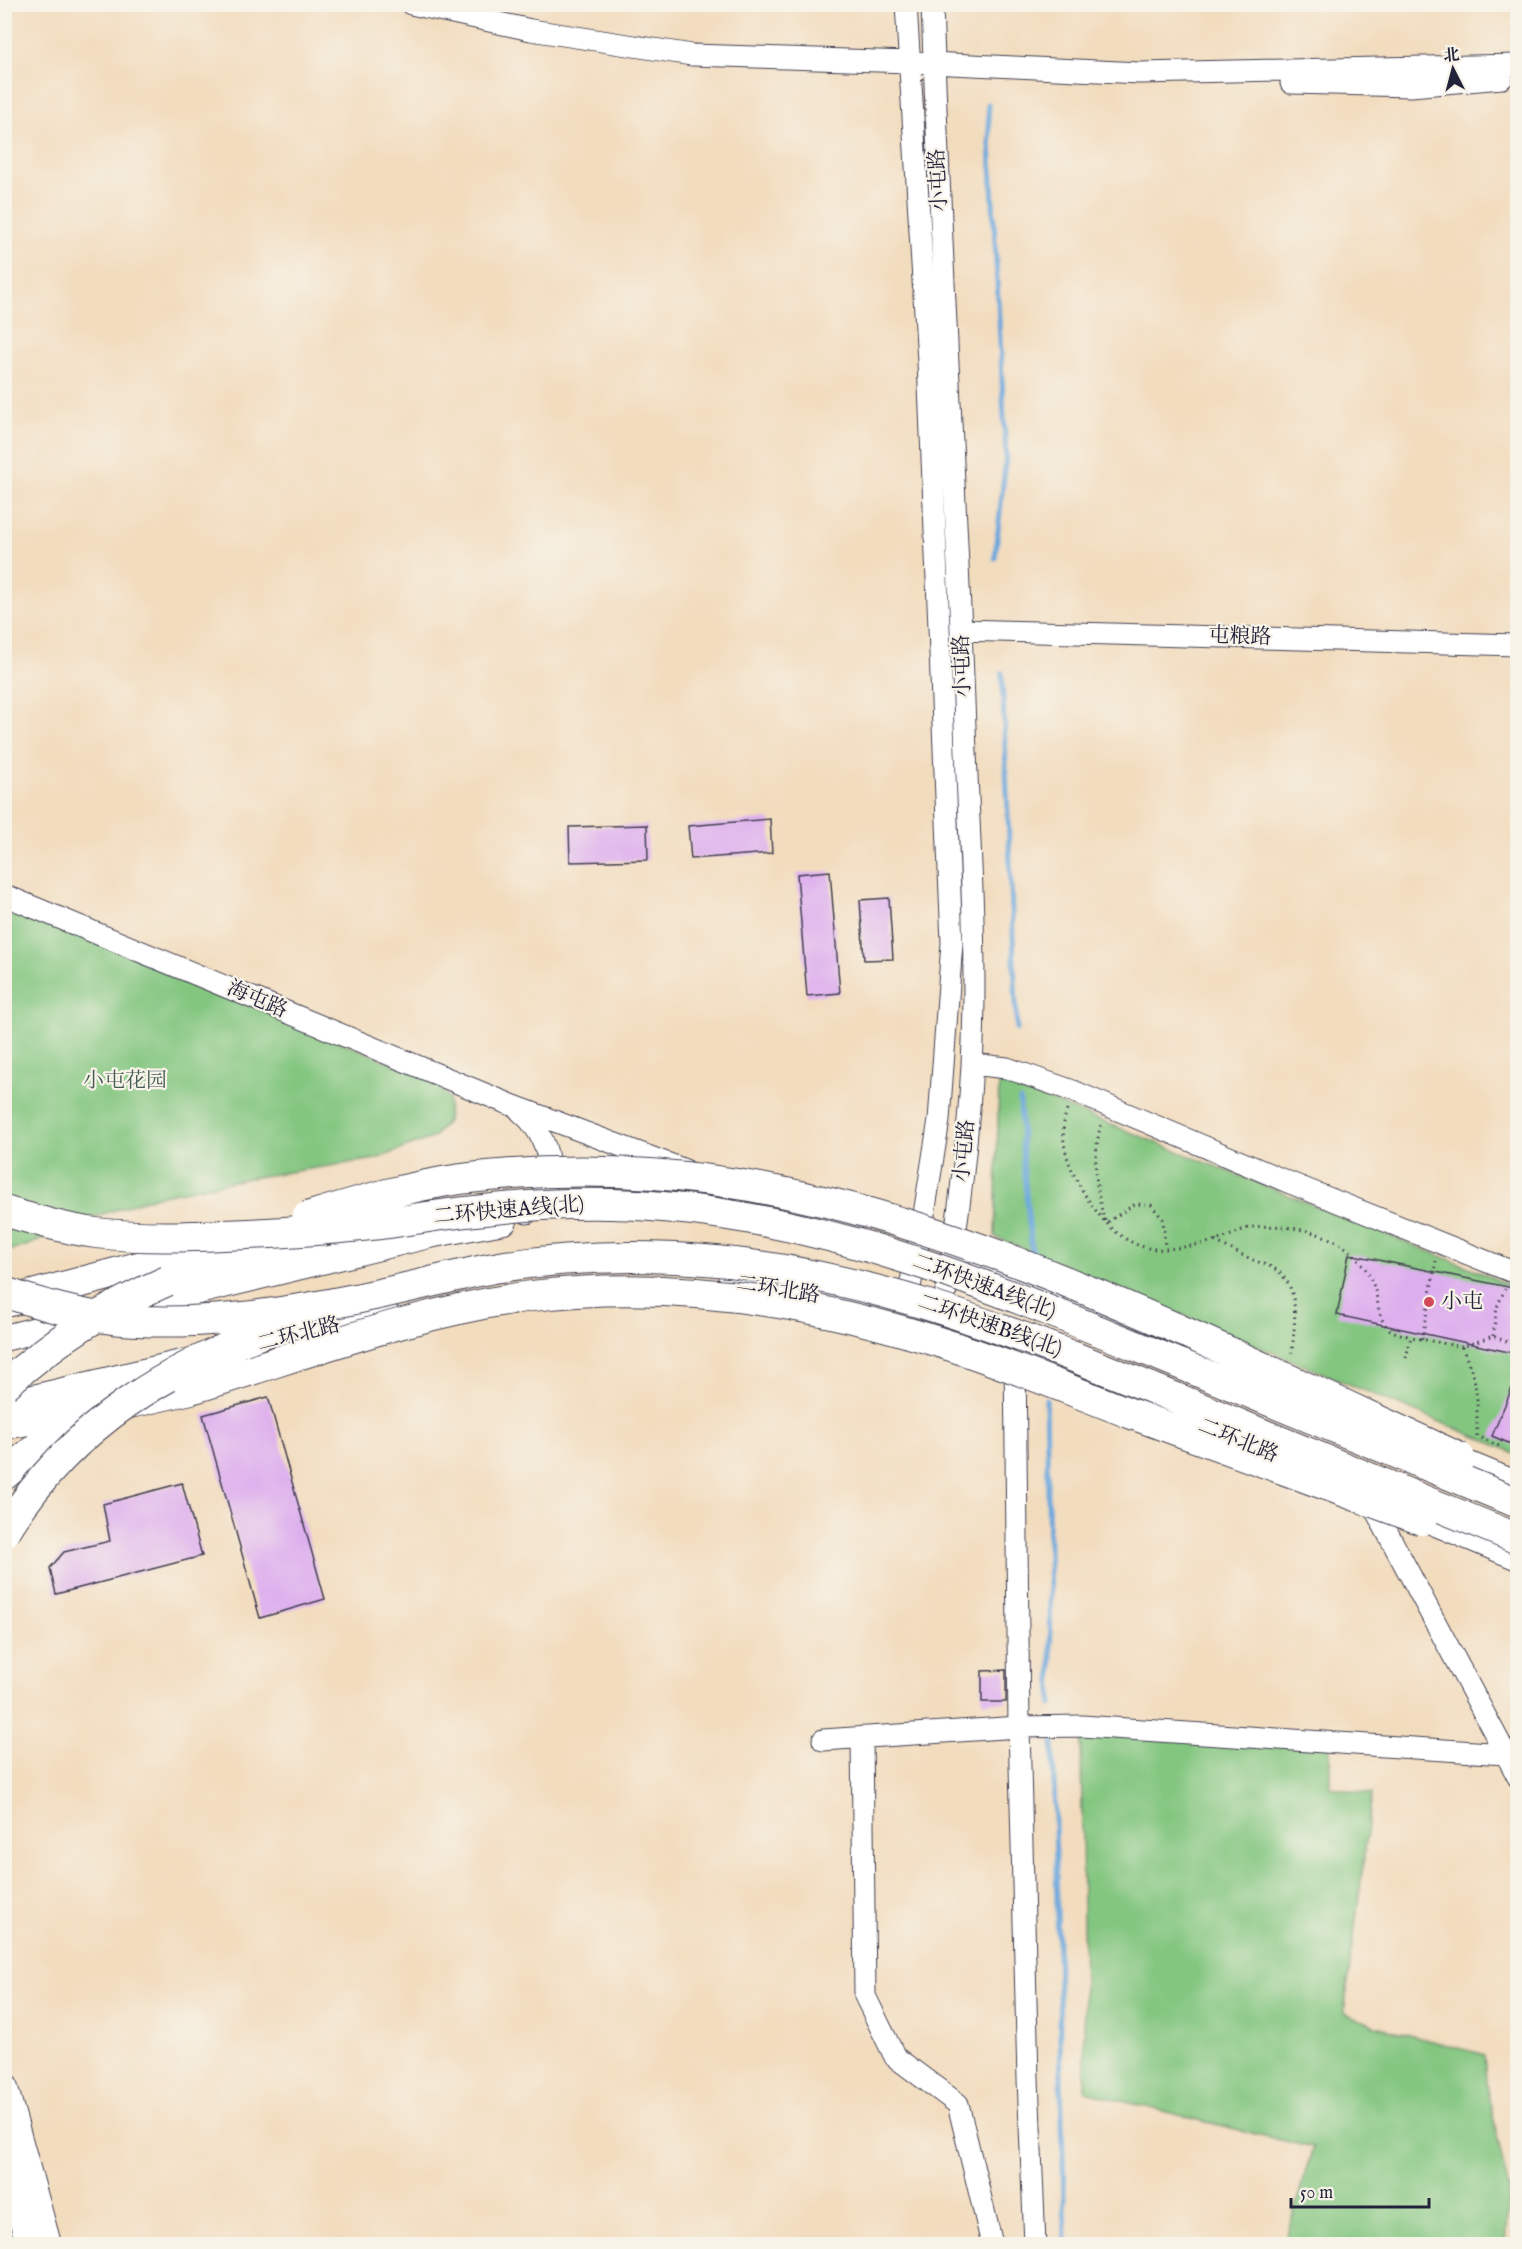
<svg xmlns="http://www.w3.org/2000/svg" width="1522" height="2249" font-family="'IM FELL English','Noto Serif SC',serif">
<rect width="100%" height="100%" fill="#f7f3e8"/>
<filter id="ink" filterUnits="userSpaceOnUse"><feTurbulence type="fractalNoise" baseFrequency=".0167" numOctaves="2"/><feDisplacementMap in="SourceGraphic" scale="12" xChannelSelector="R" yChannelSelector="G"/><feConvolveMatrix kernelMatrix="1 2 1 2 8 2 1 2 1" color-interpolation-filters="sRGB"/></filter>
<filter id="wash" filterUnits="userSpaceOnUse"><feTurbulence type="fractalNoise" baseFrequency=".008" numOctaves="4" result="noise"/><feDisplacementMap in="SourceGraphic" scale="24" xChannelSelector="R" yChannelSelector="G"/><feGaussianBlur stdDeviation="1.35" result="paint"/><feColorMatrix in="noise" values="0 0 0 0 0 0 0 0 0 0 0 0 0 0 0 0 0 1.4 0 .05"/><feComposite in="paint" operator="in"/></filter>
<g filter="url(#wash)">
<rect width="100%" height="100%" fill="#f2dcbe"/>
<!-- green -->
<path fill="#83c680" stroke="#52745e" stroke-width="1.5" d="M4,901L435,1081L449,1098L448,1120L434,1137L376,1159L249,1178L157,1196L97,1216L26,1246L5,1252Z
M999,1080L1471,1268L1517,1289V1454L995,1237Z
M1081,1735L1330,1746V1787L1372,1794L1344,2013L1376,2026L1485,2055L1488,2093L1509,2191L1505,2244H1284L1313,2148L1085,2092Z"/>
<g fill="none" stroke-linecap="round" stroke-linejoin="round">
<!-- stream -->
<path stroke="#6ba7dc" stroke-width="5" d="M973,4L974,12
M988,104L1006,457L995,558
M1002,673L1017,1030
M1020,1100L1023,1163L1032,1253
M1046,1399L1052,1705
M1053,1740L1065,2244"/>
</g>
<g id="blocks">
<!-- building -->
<path fill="#ddaeee" d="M770,819L772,853L691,859L688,826Z
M647,825L648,860L570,862L569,827Z
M830,871L840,993L807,996L797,874Z
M889,898L893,959L864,960L860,900Z
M1349,1254L1518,1289V1354L1337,1315Z
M1517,1376L1518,1434L1513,1445L1492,1436Z
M268,1397L325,1599L260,1618L203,1415Z
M182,1483L202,1556L56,1594L50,1568L64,1552L110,1541L103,1504Z
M1006,1670V1702H982V1671Z"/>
</g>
</g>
<g filter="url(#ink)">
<use href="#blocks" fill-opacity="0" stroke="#413e4f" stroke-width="1.5"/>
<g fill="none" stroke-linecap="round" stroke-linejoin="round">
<defs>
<path id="minor" d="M411,4L531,30L692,55L909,62L1140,73L1518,65
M932,4C940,245 956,486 965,727C969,839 978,953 972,1065C967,1151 957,1237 940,1322
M1291,83L1411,86L1502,78
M962,630L1518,645
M4,895L509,1104L685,1170
M972,1064L1007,1068L1073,1091L1288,1182L1518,1274
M520,1111C551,1136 562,1185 527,1213
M779,1204L851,1229
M905,1313L924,1214L939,1120L952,943L928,361L906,4
M1015,1357L1019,1727L1028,2079L1035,2244
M1372,1497L1377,1513L1518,1777
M862,1737L865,1996L895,2057L958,2104L992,2244
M823,1740L1019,1727L1082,1726L1505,1754"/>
<path id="major" d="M952,1260L1039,1289L1204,1356
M731,1282C815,1292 896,1310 975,1337C1040,1358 1103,1386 1166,1412
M128,1308L429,1235L504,1221
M4,1338L89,1317
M267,1342L386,1314
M4,1405L182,1363
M1440,1453L1518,1485
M1405,1510L1518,1557
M4,2085L48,2244"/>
<path id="highway" d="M167,1281L218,1263L314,1238
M10,1301L195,1252
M4,1424L112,1407L191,1389
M4,1475L50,1437L82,1419
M4,2147L31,2244"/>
</defs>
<!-- minor casing -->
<use href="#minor" stroke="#413e4f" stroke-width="23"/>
<!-- major casing -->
<use href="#major" stroke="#413e4f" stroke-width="28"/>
<!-- highway casing -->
<use href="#highway" stroke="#413e4f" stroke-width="32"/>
<!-- path -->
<path stroke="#413e4f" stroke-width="3" stroke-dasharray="1.5 4.5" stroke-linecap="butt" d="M1067,1110C1058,1137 1067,1164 1081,1188C1096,1215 1122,1247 1156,1249C1171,1250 1199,1245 1214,1241C1228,1238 1240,1229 1253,1227C1278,1224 1310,1229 1333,1240C1353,1250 1367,1266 1374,1287C1379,1301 1377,1318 1389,1329C1394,1333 1405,1335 1411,1337
M1101,1125C1092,1157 1095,1192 1106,1223L1135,1204L1151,1205L1163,1219L1165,1248
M1215,1241C1228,1248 1240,1254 1253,1260C1260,1263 1269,1265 1275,1269C1302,1287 1294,1326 1292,1353
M1493,1336L1497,1307L1505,1289
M1422,1339L1436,1261
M1462,1347L1474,1377L1477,1398V1436L1499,1446L1502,1440
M1406,1358L1411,1337L1462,1347L1493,1336L1518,1346"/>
<!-- minor -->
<use href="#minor" stroke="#fff" stroke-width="21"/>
<!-- major -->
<use href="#major" stroke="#fff" stroke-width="26"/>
<!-- highway -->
<use href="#highway" stroke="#fff" stroke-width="30"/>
<defs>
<path id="highway-bridge" d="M4,1211C35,1220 65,1229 96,1233C138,1238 181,1237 223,1235C275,1233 328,1230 380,1224C409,1220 437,1215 466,1212C531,1204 597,1201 663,1207C835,1221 995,1288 1153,1353C1274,1403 1396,1453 1518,1503
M307,1217C357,1202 409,1186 461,1179C724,1146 941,1225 1178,1329C1272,1371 1366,1415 1460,1458
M4,1292C39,1304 75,1314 112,1319C192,1327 276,1315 355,1299C401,1290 447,1277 494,1268C554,1258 614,1255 675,1258C855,1266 1017,1333 1181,1400C1293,1447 1405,1493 1518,1539
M4,1386C53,1341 106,1307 167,1281
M191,1389C303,1355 416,1311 532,1296C672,1279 812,1301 945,1344C1008,1364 1069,1390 1132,1414C1228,1450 1325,1485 1422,1520
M4,1533C70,1423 175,1362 293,1322"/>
</defs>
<!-- highway-bridge casing -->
<use href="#highway-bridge" stroke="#413e4f" stroke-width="32" stroke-linecap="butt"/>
<!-- highway-bridge -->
<use href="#highway-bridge" stroke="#fff" stroke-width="30"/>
</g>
</g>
<!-- markers -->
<circle fill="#d1495b" stroke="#f7f3e8" stroke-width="2" cx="1429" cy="1302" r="6"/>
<g text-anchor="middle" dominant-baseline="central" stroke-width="4.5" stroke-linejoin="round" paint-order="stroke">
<!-- street labels -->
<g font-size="21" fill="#22223b" stroke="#f7f3e8">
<text transform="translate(939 180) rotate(-93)">小屯路</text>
<text transform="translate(1240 637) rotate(2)">屯粮路</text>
<text transform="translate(963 666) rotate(-92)">小屯路</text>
<text transform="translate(257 1000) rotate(23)">海屯路</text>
<text transform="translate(965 1151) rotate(-85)">小屯路</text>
<text transform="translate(509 1211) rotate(-5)">二环快速A线(北)</text>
<text transform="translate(984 1287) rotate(20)">二环快速A线(北)</text>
<text transform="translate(778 1290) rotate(9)">二环北路</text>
<text transform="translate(990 1326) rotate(19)">二环快速B线(北)</text>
<text transform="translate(299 1335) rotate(-14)">二环北路</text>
<text transform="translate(1238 1441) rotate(22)">二环北路</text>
</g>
<!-- park labels -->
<g font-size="21" fill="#445b53" stroke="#f7f3e8">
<text x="125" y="1081">小屯花园</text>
</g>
<!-- poi labels -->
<g font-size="21" fill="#22223b" stroke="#f7f3e8" text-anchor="start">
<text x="1441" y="1302">小屯</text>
</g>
</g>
<!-- margin -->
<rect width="1522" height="2249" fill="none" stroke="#f7f3e8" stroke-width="24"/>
<!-- north arrow -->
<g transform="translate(1453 69) rotate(354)" stroke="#f7f3e8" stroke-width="4.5" paint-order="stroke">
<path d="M0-4.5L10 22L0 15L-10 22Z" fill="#22223b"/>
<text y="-9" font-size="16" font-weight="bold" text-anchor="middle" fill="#22223b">北</text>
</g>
<!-- scale -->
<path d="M1291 2198v9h138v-9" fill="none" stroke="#22223b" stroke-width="3"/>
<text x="1300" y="2198" font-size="18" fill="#22223b" stroke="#f7f3e8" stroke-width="4.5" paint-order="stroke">50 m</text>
</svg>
